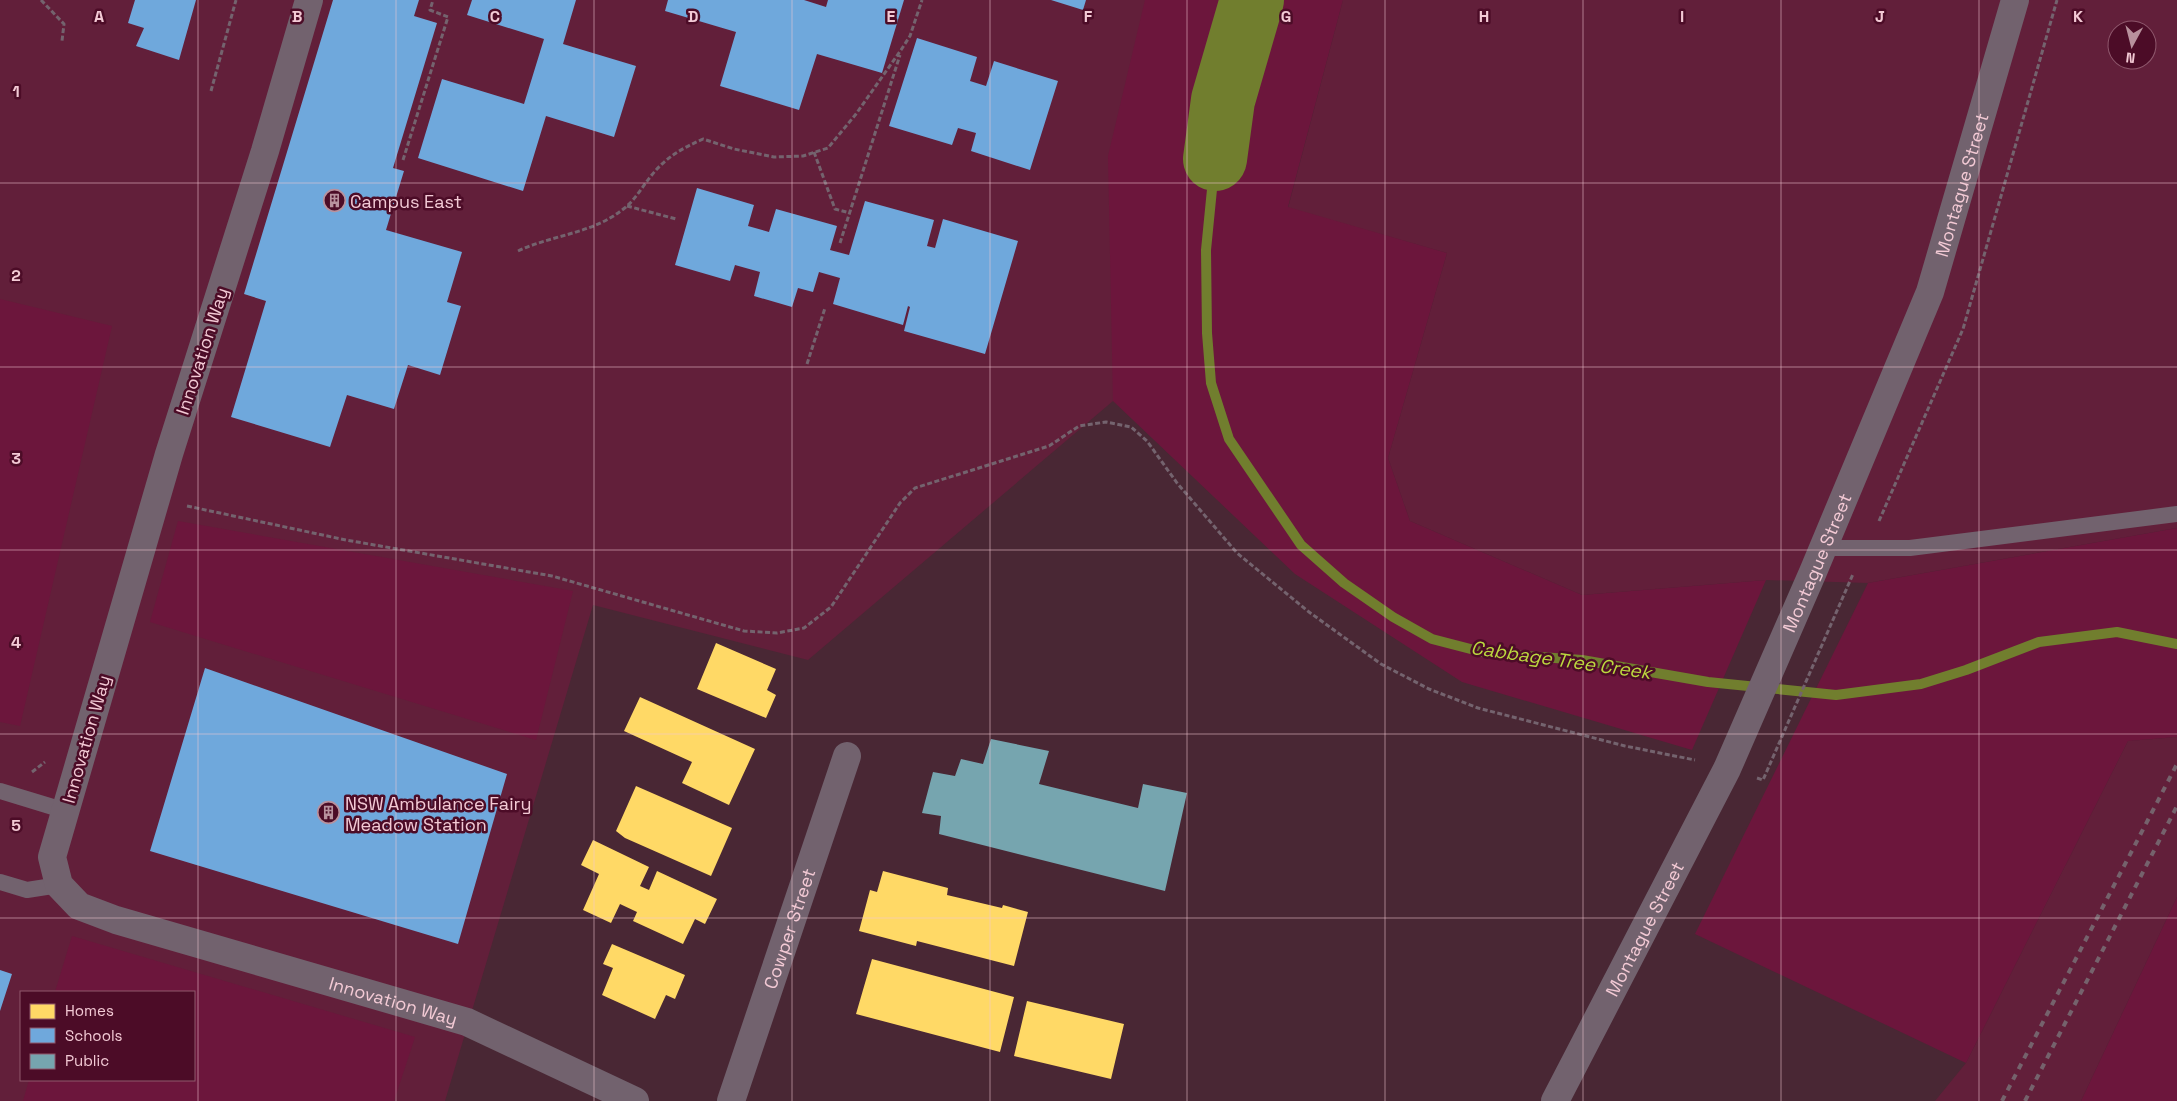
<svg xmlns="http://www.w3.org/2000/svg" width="2177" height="1101" font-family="'Space Grotesk',sans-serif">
<rect width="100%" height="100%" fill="#492734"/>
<!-- built -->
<path fill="#621f3a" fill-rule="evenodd" d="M0,0H1197L1113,401L808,660L593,605L445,1101H0ZM21,992H194V1080H21Z
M1343,0H2177V528L1868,583L1766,580L1582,595L1410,521L1388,458L1447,253L1288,208ZM2117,30H2147V60H2117Z
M2177,737V897L2081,1101H1935L1966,1063L2128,741Z"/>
<!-- green -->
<path fill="#6c163c" d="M1145,0H1343L1288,207L1447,253L1388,458L1410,521L1582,595L1766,580L1692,750L1462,682L1295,574L1113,401L1108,156Z
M0,299L112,326L20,726L0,722Z
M178,521L573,591L536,740L150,622Z
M2177,528V737L2128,741L1966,1063L1695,934L1868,583Z
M2177,897V1101H2081Z
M72,936L415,1037L394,1101H23L29,1080H194V992H55Z"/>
<!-- homes -->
<path fill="#ffd966" d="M716,643L776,669L767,690L776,695L766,718L697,689Z
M640,697L755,749L729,805L682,783L692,762L624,731Z
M636,786L732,828L711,876L625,838L616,831Z
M593,840L649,867L640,886L649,890L657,871L717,899L705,924L695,919L683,944L633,921L637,912L620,904L611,923L583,910L599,874L581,865Z
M883,871L948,888L947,895L1002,908L1003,905L1028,912L1014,966L917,941L916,946L859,931L870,890L877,892Z
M612,944L685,975L675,999L666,995L655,1019L602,995L613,968L603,964Z
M872,959L1014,997L1000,1052L856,1014Z
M1027,1001L1124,1024L1111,1079L1014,1056Z"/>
<!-- schools -->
<path fill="#6fa8dc" d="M135,0H196L179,60L136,46L144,28L128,23Z
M333,0H419L414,16L437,23L393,168L404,171L386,230L462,252L447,302L461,306L440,375L408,365L394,409L347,395L330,447L231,417L266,301L244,294Z
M472,0H576L563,44L636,66L614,137L546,116L523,191L418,158L442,79L524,104L544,39L467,15Z
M668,0H804L826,7L828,0H904L882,73L817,54L799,110L720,86L736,32L665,11Z
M1051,0H1086L1083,10Z
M917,38L977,57L970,81L986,86L994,61L1058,81L1030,170L971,151L976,133L958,128L952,145L889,126Z
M697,188L754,205L748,226L769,232L776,209L837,226L830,250L849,255L865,201L934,220L927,246L935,248L943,219L1018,241L985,354L904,331L910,307L908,306L903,325L833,304L840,278L819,272L813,292L798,288L792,307L754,296L760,272L735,265L730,281L675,265Z
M205,668L507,774L458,944L150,851Z
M0,970L12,974L0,1011Z"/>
<!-- public -->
<path fill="#76a5af" d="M991,739L1049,751L1039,784L1138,808L1143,784L1187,793L1165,891L939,834L941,816L922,813L933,772L955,776L961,759L983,764Z"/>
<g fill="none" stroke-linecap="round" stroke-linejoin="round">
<!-- stream -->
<path stroke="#717e2e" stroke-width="10" d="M1215,159L1206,250L1207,333L1211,383L1229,439L1301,545L1344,583L1393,617L1432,639L1486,653L1582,660L1708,682L1836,695L1921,684L1966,670L2039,642L2117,632L2177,644"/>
<!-- river -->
<path stroke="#717e2e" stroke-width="64" d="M1215,159L1223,100L1252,0"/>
<!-- path -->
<path stroke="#74636e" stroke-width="3" stroke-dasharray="5 2.5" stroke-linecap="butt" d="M41,0L64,24L62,41
M211,91L236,0
M814,152L835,209L850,213
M403,160L448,17L430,10L433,0
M627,206L676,219
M840,243L900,55
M518,251C554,234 595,234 627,206C636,198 643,186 651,176C666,157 681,149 703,139L734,149L774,157L803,156L828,148L856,114L901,50L910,36L922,0
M807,364L825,308
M187,506L346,540L552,576L744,631L777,633L804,628L831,607L900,503L915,488L1049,446L1079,426L1106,422L1131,427L1147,441L1177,483L1237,553L1309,612L1381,664L1429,689L1478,708L1625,746L1695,760
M1879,521L1963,329L2057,0
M32,772L45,762
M1757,778L1763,780L1853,574"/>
<!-- lane -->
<path stroke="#72626e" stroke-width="16" d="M1823,548H1910L2177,514
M0,791L66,811
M0,882L27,890L59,885"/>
<!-- street -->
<g stroke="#72626e" stroke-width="28">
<path id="s1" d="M309,0L265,151L169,454L52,857L59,885L79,906L116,920L467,1022L635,1101"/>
<path id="s2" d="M731,1101L847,756"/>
<path id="s3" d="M1555,1101L1727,769L1813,572L1930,292L2015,0"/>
</g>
<!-- rail -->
<path stroke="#75626c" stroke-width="4" stroke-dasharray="6 6" stroke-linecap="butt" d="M2002,1101L2177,764
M2025,1101L2177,806"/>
</g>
<!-- grid -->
<path fill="none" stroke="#f3cad5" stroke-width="1" stroke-opacity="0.55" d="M198,0V1101M396,0V1101M594,0V1101M792,0V1101M990,0V1101M1187,0V1101M1385,0V1101M1583,0V1101M1781,0V1101M1979,0V1101M0,183H2177M0,367H2177M0,550H2177M0,734H2177M0,918H2177"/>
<!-- icons -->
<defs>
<symbol id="building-ring" viewBox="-11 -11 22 22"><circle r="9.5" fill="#4c0c27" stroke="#b8919d" stroke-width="1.5"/><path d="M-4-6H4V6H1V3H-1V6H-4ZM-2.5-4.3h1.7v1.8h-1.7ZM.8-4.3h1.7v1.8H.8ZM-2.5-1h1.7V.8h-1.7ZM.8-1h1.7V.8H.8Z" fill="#b8919d"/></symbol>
</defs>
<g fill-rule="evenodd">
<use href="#building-ring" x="322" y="188" width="25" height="25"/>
<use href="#building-ring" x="316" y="800" width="25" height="25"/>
</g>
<g text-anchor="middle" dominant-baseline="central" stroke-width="5" stroke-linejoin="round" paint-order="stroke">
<!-- street labels -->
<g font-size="18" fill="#f3cad5" stroke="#4c0c27">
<text stroke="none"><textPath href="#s3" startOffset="1004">Montague Street</textPath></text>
<text transform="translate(202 351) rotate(-72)">Innovation Way</text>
<text stroke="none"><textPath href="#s3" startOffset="599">Montague Street</textPath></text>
<text transform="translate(86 739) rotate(-74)">Innovation Way</text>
<text stroke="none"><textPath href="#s2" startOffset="182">Cowper Street</textPath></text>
<text stroke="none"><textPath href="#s3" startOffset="194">Montague Street</textPath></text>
<text stroke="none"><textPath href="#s1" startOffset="1281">Innovation Way</textPath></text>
</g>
<!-- poi labels -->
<g font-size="18" fill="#f3cad5" stroke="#4c0c27" text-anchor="start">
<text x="350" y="201">Campus East</text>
<text x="345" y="803">NSW Ambulance Fairy<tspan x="345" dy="21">Meadow Station</tspan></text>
</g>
<!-- water labels -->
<g font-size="19" font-style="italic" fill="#bcd93f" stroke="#4c0c27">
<text transform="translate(1561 660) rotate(8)">Cabbage Tree Creek</text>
</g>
</g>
<g font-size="16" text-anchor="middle" font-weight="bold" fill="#f3cad5" stroke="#4c0c27" stroke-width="5" stroke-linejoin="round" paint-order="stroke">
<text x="99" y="22">A</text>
<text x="297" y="22">B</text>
<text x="495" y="22">C</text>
<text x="693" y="22">D</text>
<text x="891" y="22">E</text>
<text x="1088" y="22">F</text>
<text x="1286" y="22">G</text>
<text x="1484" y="22">H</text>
<text x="1682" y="22">I</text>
<text x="1880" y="22">J</text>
<text x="2078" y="22">K</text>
<text x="16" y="97">1</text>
<text x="16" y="281">2</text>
<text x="16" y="464">3</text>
<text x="16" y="648">4</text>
<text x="16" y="831">5</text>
</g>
<!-- legend -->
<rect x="20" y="991" width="175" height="90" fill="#4c0c27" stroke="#8f586d"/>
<rect x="30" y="1004" width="25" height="15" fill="#ffd966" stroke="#8f586d"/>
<text x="65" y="1016" font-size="15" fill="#f3cad5">Homes</text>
<rect x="30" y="1028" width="25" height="15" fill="#6fa8dc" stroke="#8f586d"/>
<text x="65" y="1041" font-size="15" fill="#f3cad5">Schools</text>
<rect x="30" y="1054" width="25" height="15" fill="#76a5af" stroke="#8f586d"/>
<text x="65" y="1066" font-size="15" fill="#f3cad5">Public</text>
<!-- north arrow -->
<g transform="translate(2132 45) rotate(187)"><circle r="24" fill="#4c0c27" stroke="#8f586d"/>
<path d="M0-4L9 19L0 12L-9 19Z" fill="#b8919d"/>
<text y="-8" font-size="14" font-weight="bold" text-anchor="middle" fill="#f3cad5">N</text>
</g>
</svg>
